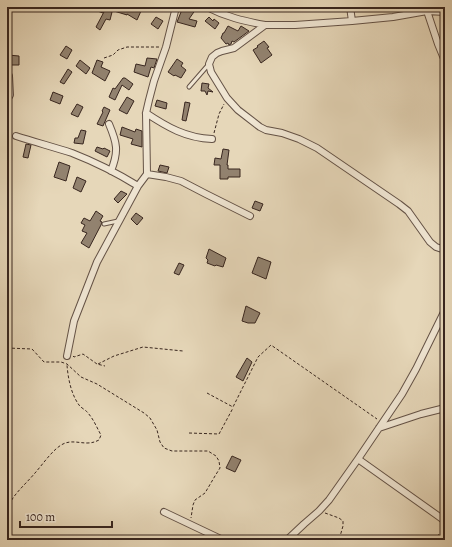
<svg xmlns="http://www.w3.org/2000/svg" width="452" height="547" font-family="Alegreya,serif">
<rect width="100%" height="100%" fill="#e6d7b9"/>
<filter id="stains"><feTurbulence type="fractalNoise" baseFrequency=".005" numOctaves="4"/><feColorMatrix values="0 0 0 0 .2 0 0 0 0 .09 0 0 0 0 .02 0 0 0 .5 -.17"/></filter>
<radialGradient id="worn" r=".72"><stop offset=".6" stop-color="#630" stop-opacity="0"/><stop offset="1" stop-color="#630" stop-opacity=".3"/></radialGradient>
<!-- building -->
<path fill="#92826f" stroke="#38261f" d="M89,7H102L105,8L103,13L89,8Z
M116,7H133L141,11L137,20L127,14V15L114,11Z
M183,7H193L196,9L189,19L197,21L195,27L177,22Z
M105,10L112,12L110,20L106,19L100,30L96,27Z
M156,17L163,21L158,29L151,24Z
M209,17L213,21L214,19L219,23L215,29L205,21Z
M228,26L238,31L241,26L249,31L234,42L232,41L231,44L229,45L228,43L226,44L221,38L223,33H224Z
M264,41L269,47L267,48L272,55L261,63L253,50L258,47L257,46Z
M66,46L72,50L67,59L60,55Z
M8,55L19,56V65H8Z
M147,58L157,59L154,68L151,67L148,77L134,72L136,64L145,66Z
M177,59L183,63L181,66L186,70L181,78L175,75L174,76L168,72Z
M80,60L90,68L86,74L76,66Z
M97,60L103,62L101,67L110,71L105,81L92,73Z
M68,69L72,72L64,84L60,82Z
M123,78H125L133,84L129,90L122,85L115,100L109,97L113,88L115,89Z
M202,83L209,84L208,88L213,92L208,91L207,95L205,91H201Z
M53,92L63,96L60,104L50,100Z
M127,97L134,101L127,114L119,110Z
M157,100L167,103L166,109L155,106Z
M185,102L190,103L186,121L182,120Z
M77,104L83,107L78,117L71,114Z
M104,107L110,110L103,126L97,124L103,112L102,111Z
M122,127L135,132L136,129L142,131V147L131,144L133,139L120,135Z
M81,130L86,131L83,144L74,143L75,138H78Z
M26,144L31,145L28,158L23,157Z
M97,147L103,149L104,148L110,151L107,157L95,151Z
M223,149L229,150L227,165H228V169H240V177H228V179H220V165H214L215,158L221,159Z
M59,162L70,166L66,181L54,177Z
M160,165L169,167L167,173L158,171Z
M77,177L86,181L81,192L73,188Z
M121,191L127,194L118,203L114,199Z
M255,201L263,204L260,211L252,208Z
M96,211L103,216L100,221L102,222L101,225L89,248L81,243L87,233L82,231L85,225L81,223L84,218L90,221Z
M136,213L143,218L137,225L131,219Z
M209,249L226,258L223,267L216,265L215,266L207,263L208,260L206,258Z
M258,257L271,262L266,279L252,273Z
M179,263L184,265L179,275L174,273Z
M246,306L260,313L255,323H248L242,321Z
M247,358L252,362L243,381L236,377Z
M232,456L241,460L235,472L226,468Z"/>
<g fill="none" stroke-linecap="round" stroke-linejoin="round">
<defs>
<path id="service" d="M189,87L209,64
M104,224L118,221"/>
<path id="minor" d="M207,7C226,17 244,21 265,25
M350,7L352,21
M427,11L438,44L445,61
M445,12L427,11L393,17L352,21L295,25H265L234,48L222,51L217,53L212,57L209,64L211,72L227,98L238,110L260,127L266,130L282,133L299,139L317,148L399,204L408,211L430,242L436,247L445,250
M7,100L10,95L9,76
M146,113C167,127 186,138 212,139
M109,124C117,143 119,151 111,171
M16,136C35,142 53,147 72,153C95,162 117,173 138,186
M147,174L166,177L181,181L206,194L250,216
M67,356L74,321L97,262L138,186L147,174L146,113L149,100L154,81L166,47L176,7
M379,428L421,414L445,408
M358,459L441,518L445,521
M164,512L223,540
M287,540L304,524L319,511L329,500L358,459L402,394L416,369L445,310"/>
</defs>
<!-- service casing -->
<use href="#service" stroke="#645246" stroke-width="5"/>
<!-- minor casing -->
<use href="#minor" stroke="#645246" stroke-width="8"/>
<!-- path -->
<path stroke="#38261f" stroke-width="1" stroke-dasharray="3 2" stroke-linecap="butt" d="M182,9L191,7
M104,58L113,55L118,50L127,47H160
M214,133L219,114L224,104
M7,348L32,349L44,362H61L67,364L81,377L97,384L144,413L150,418L157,430L160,442L164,448L172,451H208L216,456L219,461L220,468L215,476L205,493L195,500L193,505L191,518
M73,356L74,357L83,354L97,364L105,366
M98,364L114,356L143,347L183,351
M207,393L233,407L258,357L271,345L377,419
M189,433L219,434L233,408
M7,509C13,494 25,485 35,473C43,464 53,449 63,444C71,440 79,443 87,443C92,443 95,442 99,440L101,435C97,428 94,420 88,413C86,410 81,408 79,405C71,394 68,378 67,365
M325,513L339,518L343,521V526L339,540
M433,540L445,528"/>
<!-- service -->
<use href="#service" stroke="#efe5d2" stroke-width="3"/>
<!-- minor -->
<use href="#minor" stroke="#efe5d2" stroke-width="6"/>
</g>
<!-- margin -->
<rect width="452" height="547" fill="none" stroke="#e6d7b9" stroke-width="24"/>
<rect x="8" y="8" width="436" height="531" fill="none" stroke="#38261f" stroke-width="2"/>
<rect x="12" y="12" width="428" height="523" fill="none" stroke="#38261f"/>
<!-- scale -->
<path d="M20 521v6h92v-6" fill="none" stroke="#38261f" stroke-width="2"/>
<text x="26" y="521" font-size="12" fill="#38261f" stroke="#efe5d2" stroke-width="3" paint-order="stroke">100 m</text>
<rect width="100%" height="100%" filter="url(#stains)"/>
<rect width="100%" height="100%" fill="url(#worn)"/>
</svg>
